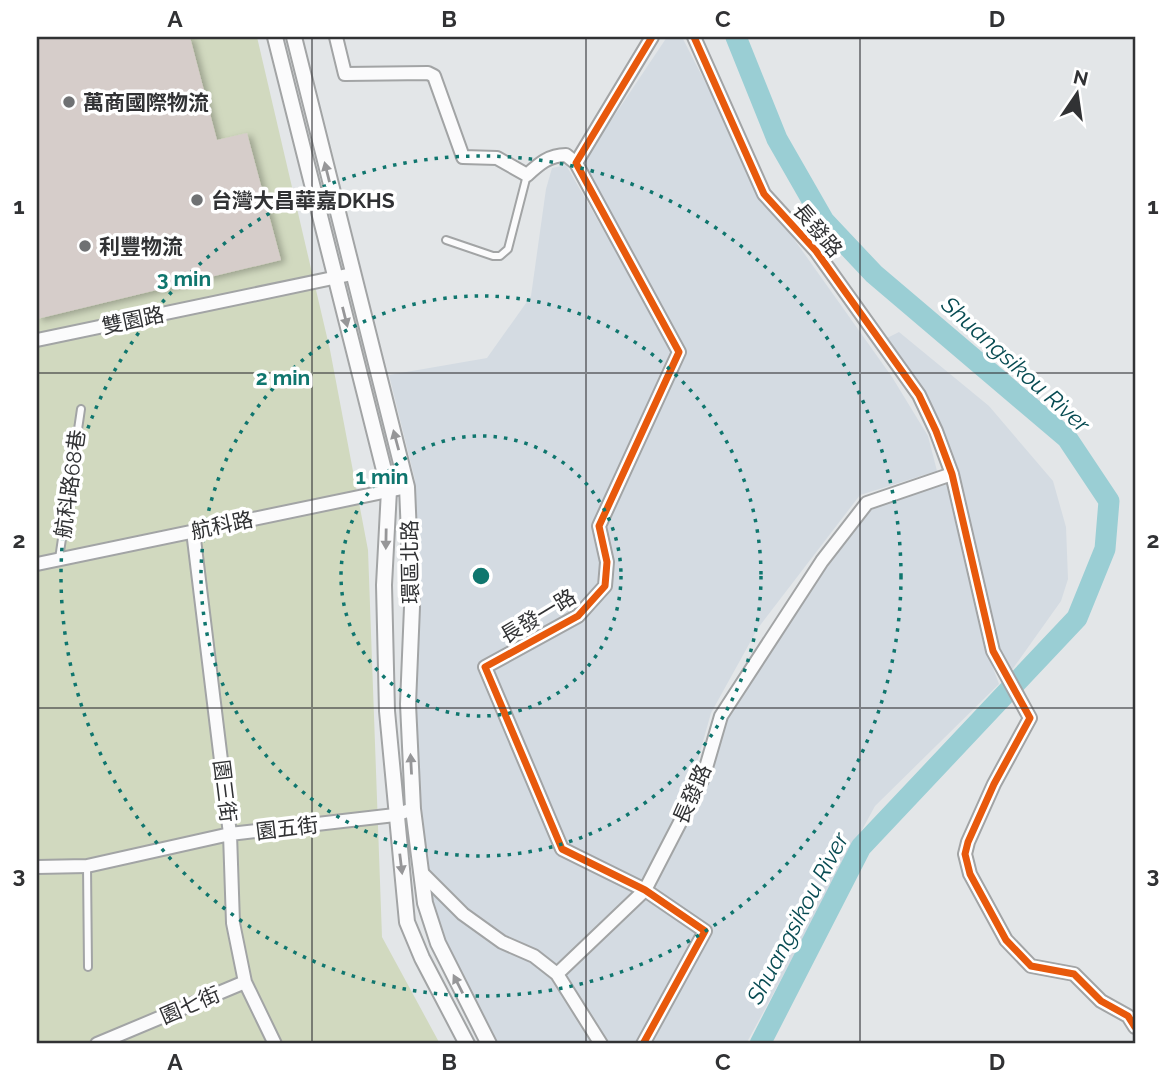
<svg xmlns="http://www.w3.org/2000/svg" width="1172" height="1081" font-family="Raleway,'Noto Sans TC',sans-serif">
<defs>
<filter id="shadow"><feDropShadow dx="4.5" dy="2.5" stdDeviation="3.5" flood-color="#0004"/></filter>
</defs>
<rect width="100%" height="100%" fill="#e3e6e8"/>
<!-- built -->
<path fill="#d4dbe2" d="M667,37H682L764,197L892,377L928,436L937,471L860,495L758,628L711,713L691,784L643,886L567,844L493,670L579,623L609,592L613,565L606,526L684,349L582,164Z
M566,165L673,351L596,520L601,565L599,585L574,613L480,663L561,851L641,892L557,971L465,913L426,871L414,699L415,480L389,375L487,358L531,296L546,189L552,168Z
M899,332L989,406L1053,481L1066,527L1068,579L1061,601L1009,674L999,652L955,467L939,423L889,344L887,338Z
M948,481L987,652L999,684L875,806L746,1044H647L710,930L650,889L727,716L821,572L869,509Z
M428,887L461,915L534,956L555,976L597,1044H496L445,945Z
M644,892L702,932L640,1044H604L560,974Z"/>
<!-- green -->
<path fill="#d1d9bf" d="M37,37H257L330,350L368,550L382,937L440,1044H37Z"/>
<g fill="none" stroke-linecap="round" stroke-linejoin="round">
<!-- river -->
<path stroke="#9aced4" stroke-width="21" d="M736,37L777,139L824,221L874,274L1067,438L1109,501L1105,549L1077,618L861,847L760,1044"/>
</g>
<!-- building -->
<path fill="#d6cdca" filter="url(#shadow)" d="M37,37H190L217,140L247,133L281,260L37,319Z"/>
<g fill="none" stroke-linecap="round" stroke-linejoin="round">
<defs>
<path id="service" d="M446,240L493,256H500L508,249L527,175
M59,559L81,409
M87,866L88,967"/>
<path id="minor" d="M336,37L345,74L428,73L434,76L463,157L497,158L527,175C539,164 549,155 566,155L576,163
M694,37L764,194L816,251L919,395L936,431L952,474L993,651L1030,718L994,784L968,842L965,854L970,874L1006,940L1031,966L1074,974L1101,1001L1128,1016L1135,1027
M37,340L352,274
M193,531L230,834L233,923L245,982L275,1044
M37,564L407,487
M37,867L87,866L230,834L395,815L413,809
M422,873L463,914L502,942L534,956L557,974L601,1044
M557,974L645,890L703,778L721,716L822,561L867,503L952,474
M97,1044L245,982
M643,1044L705,931L645,890L562,849L485,667L578,616L605,586L607,562L599,526L679,352L576,163L652,37"/>
<path id="tertiary" d="M275,37L389,490L384,585L387,711L407,922L422,958L467,1044
M294,37L407,487L412,607L408,704L413,809L425,903L438,943L489,1044"/>
</defs>
<!-- service casing -->
<use href="#service" stroke="#a2a4a5" stroke-width="10"/>
<!-- minor casing -->
<use href="#minor" stroke="#a2a4a5" stroke-width="16"/>
<!-- tertiary casing -->
<use href="#tertiary" stroke="#a2a4a5" stroke-width="18"/>
<!-- service -->
<use href="#service" stroke="#fbfbfc" stroke-width="6"/>
<!-- minor -->
<use href="#minor" stroke="#fbfbfc" stroke-width="12"/>
<!-- tertiary -->
<use href="#tertiary" stroke="#fbfbfc" stroke-width="14"/>
<defs>
<path id="cycleway" d="M694,37L764,194L816,251L919,395L936,431L952,474L993,651L1030,718L994,784L968,842L965,854L970,874L1006,940L1031,966L1074,974L1101,1001L1128,1016L1135,1027
M643,1044L705,931L645,890L562,849L485,667L578,616L605,586L607,562L599,526L679,352L576,163L652,37"/>
</defs>
<!-- cycleway casing -->
<use href="#cycleway" stroke="#fff" stroke-width="11"/>
<!-- cycleway -->
<use href="#cycleway" stroke="#e8590c" stroke-width="7"/>
</g>
<!-- one-way arrows -->
<defs><path id="oneway-solid" d="M-6-.8H1V-3.2L6.5 0L1 3.2V.8H-6Z" transform="scale(1.75)"/></defs>
<g fill="#969698">
<use href="#oneway-solid" transform="translate(327 172) rotate(-104)"/>
<use href="#oneway-solid" transform="translate(345 317) rotate(76)"/>
<use href="#oneway-solid" transform="translate(396 440) rotate(-105)"/>
<use href="#oneway-solid" transform="translate(386 539) rotate(91)"/>
<use href="#oneway-solid" transform="translate(411 764) rotate(-93)"/>
<use href="#oneway-solid" transform="translate(401 864) rotate(83)"/>
<use href="#oneway-solid" transform="translate(458 984) rotate(-117)"/>
</g>
<!-- grid -->
<path fill="none" stroke="#313234" stroke-width="2" stroke-opacity="0.55" d="M312,37V1044M586,37V1044M860,37V1044M37,373H1135M37,708H1135"/>
<!-- distance rings -->
<g fill="none" stroke="#0f766e" stroke-width="3.5" stroke-dasharray="3.5 7">
<circle cx="481" cy="576" r="140"/>
<circle cx="481" cy="576" r="280"/>
<circle cx="481" cy="576" r="420"/>
</g>
<!-- markers -->
<g fill="#6f7173" stroke="#fff" stroke-width="2.5">
<circle cx="69" cy="102" r="7"/>
<circle cx="197" cy="200" r="7"/>
<circle cx="85" cy="246" r="7"/>
</g>
<g text-anchor="middle" dominant-baseline="central" stroke-width="7" stroke-linejoin="round" paint-order="stroke">
<!-- poi labels -->
<g font-size="21" font-weight="bold" fill="#313234" stroke="#fff" text-anchor="start">
<text x="83" y="102">萬商國際物流</text>
<text x="211" y="200">台灣大昌華嘉DKHS</text>
<text x="99" y="246">利豐物流</text>
</g>
<!-- street labels -->
<g font-size="21" fill="#313234" stroke="#fff">
<text transform="translate(818 230) rotate(50)">長發路</text>
<text transform="translate(133 320) rotate(-12)">雙園路</text>
<text transform="translate(70 484) rotate(-82)">航科路68巷</text>
<text transform="translate(222 525) rotate(-12)">航科路</text>
<text transform="translate(410 562) rotate(-91)">環區北路</text>
<text transform="translate(538 616) rotate(-31)">長發一路</text>
<text transform="translate(225 791) rotate(83)">園三街</text>
<text transform="translate(692 794) rotate(-66)">長發路</text>
<text transform="translate(287 828) rotate(-7)">園五街</text>
<text transform="translate(190 1005) rotate(-23)">園七街</text>
</g>
<!-- water labels -->
<g font-size="23" font-style="italic" fill="#074b52" stroke="#fff">
<text transform="translate(1016 364) rotate(42)">Shuangsikou River</text>
<text transform="translate(797 918) rotate(-62)">Shuangsikou River</text>
</g>
</g>
<circle cx="481" cy="576" r="10" fill="#0f766e" stroke="#fff" stroke-width="3.5"/>
<g font-size="21" text-anchor="middle" font-weight="bold" fill="#0f766e" stroke="#fff" stroke-width="7" stroke-linejoin="round" paint-order="stroke">
<text x="184" y="286">3 min</text>
<text x="283" y="385">2 min</text>
<text x="382" y="484">1 min</text>
</g>
<!-- border -->
<rect width="1172" height="1081" fill="none" stroke="#ffffff" stroke-width="77"/>
<!-- north arrow -->
<g transform="translate(1077 94) rotate(13)" stroke="#ffffff" stroke-width="5" paint-order="stroke">
<path d="M0-5L12 26L0 18L-12 26Z" fill="#313234"/>
<text y="-10" font-size="19" font-weight="bold" text-anchor="middle" fill="#313234">N</text>
</g>
<rect x="38" y="38" width="1096" height="1004" fill="none" stroke="#313234" stroke-width="2.5"/>
<g font-size="23" text-anchor="middle" font-weight="bold" fill="#313234">
<text x="175" y="27">A</text>
<text x="449" y="27">B</text>
<text x="723" y="27">C</text>
<text x="997" y="27">D</text>
<text x="19" y="214">1</text>
<text x="1153" y="214">1</text>
<text x="19" y="548">2</text>
<text x="1153" y="548">2</text>
<text x="19" y="883">3</text>
<text x="1153" y="883">3</text>
<text x="175" y="1070">A</text>
<text x="449" y="1070">B</text>
<text x="723" y="1070">C</text>
<text x="997" y="1070">D</text>
</g>
</svg>
